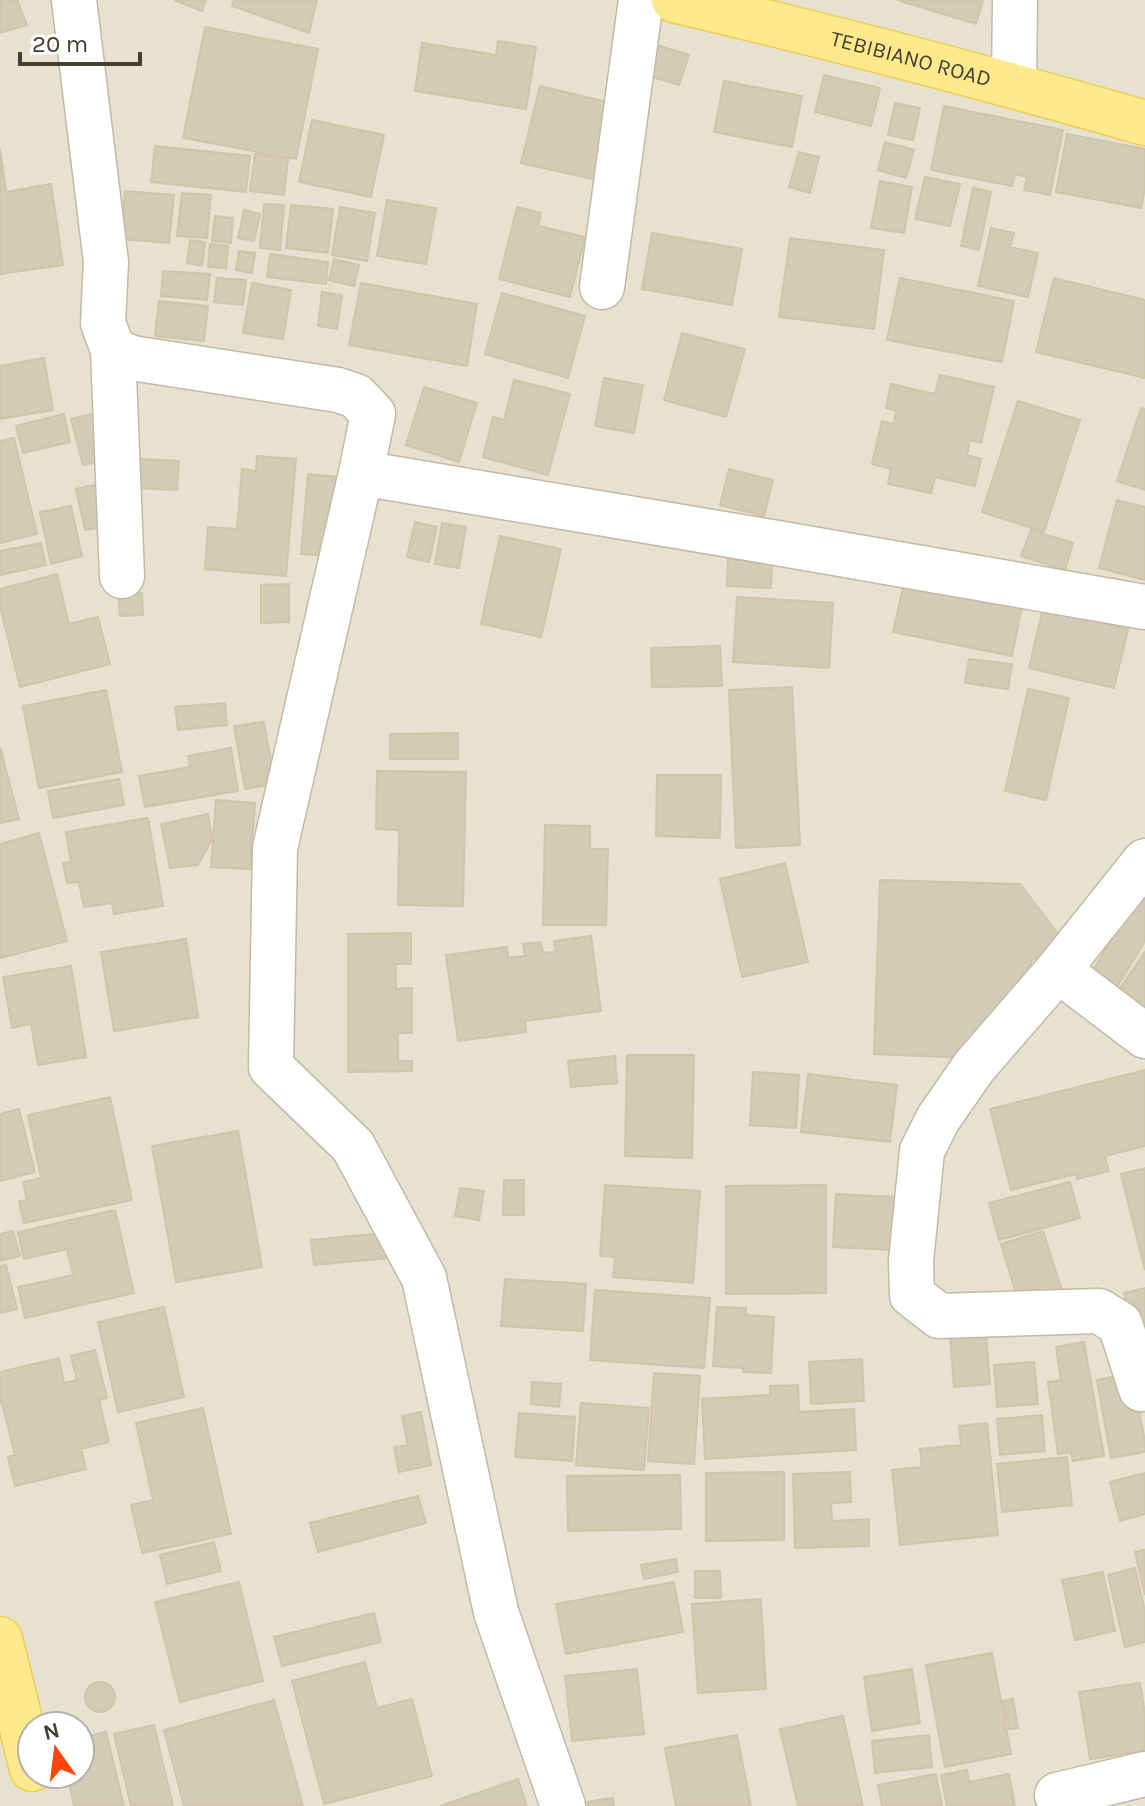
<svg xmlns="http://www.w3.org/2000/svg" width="1145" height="1806" font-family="Karla,sans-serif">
<rect width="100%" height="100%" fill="#f2efe1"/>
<!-- residential -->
<path fill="#e7e1cf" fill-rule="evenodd" d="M0,0H1145V1806H0ZM32,1726H80V1774H32Z"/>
<!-- building -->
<path fill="#d4cbb6" stroke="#d0c4a9" stroke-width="2" d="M0,0H17L27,25L0,33Z
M174,0H206L202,11Z
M234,0H317L309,33L232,6Z
M897,0H983L976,24Z
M205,27L318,49L296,159L183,138Z
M498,41L536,47L526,109L415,91L422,43L496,55Z
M657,45L689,55L679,85L646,75Z
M824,75L880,88L871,126L815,112Z
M724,81L802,96L792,147L714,132Z
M540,86L616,104L597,180L521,163Z
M895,103L920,108L913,140L888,135Z
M944,106L1063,130L1050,195L1024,190L1027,177L1015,174L1012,186L931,170Z
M312,120L384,135L371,197L299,182Z
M1067,134L1145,149V188L1141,208L1056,192Z
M885,142L914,150L906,178L878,170Z
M155,146L250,156L246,192L151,182Z
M0,149L6,192L51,184L63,265L0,274Z
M799,152L819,157L810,193L789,187Z
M255,154L288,159L284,195L250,191Z
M925,177L960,184L950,226L915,219Z
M880,181L912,187L904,233L871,228Z
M973,188L991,192L979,250L961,246Z
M125,191L174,195L169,243L121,239Z
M182,193L211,195L207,238L177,236Z
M387,200L436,208L426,264L377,256Z
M264,204L284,205L280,250L260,248Z
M291,205L333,209L328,253L286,248Z
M340,207L375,213L367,261L332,255Z
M517,207L541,213L538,226L585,237L570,297L499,279Z
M244,210L260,214L254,241L238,238Z
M215,216L233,218L231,243L212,241Z
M991,228L1014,233L1010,247L1038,253L1028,297L978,286Z
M652,233L742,249L732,305L642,289Z
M790,238L884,250L874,329L779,317Z
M190,240L205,242L202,266L187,263Z
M210,244L228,246L226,268L208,267Z
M239,251L255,253L252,273L236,270Z
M270,254L328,262L326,284L267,277Z
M334,259L359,265L354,286L329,280Z
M163,271L210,274L207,300L161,296Z
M217,278L246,280L243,305L214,302Z
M900,278L1014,301L1002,362L887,340Z
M1054,278L1145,300V378L1036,352Z
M252,283L291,290L283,339L243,333Z
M361,283L477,304L467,366L349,345Z
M322,292L342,295L337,329L318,326Z
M502,293L585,316L568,378L485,354Z
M159,301L208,306L204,341L155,336Z
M682,333L745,349L726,417L664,400Z
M44,358L53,410L0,419V366Z
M940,375L994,387L981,443L970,440L967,455L981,459L975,486L935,477L931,493L888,484L891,469L872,464L882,421L894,424L896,411L886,408L891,384L935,394Z
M604,378L643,385L634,433L595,426Z
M514,380L570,394L548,475L483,457L493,417L504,420Z
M424,387L477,403L459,462L406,445Z
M1018,401L1080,420L1044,532L982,512Z
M1141,408L1145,409V490L1117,481Z
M95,413L106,460L83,465L71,419Z
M64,414L70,442L23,453L16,426Z
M14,438L37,534L0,543V441Z
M257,456L296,459L286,576L205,569L208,527L237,529L242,469L256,471Z
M138,459L179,461L177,490L136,488Z
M729,469L773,480L764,516L720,505Z
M308,474L337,477L329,556L301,554Z
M98,484L107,526L85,530L76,489Z
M1117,500L1145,507V580L1099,568Z
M71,506L82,556L51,564L40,512Z
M415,522L437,527L429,562L407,557Z
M442,523L466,527L459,568L435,564Z
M1031,530L1073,543L1065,570L1021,556Z
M500,536L561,549L541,637L481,624Z
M41,543L46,565L0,575V551Z
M728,559L772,562L771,588L727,586Z
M57,574L69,624L98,617L110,664L20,687L0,606V589Z
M904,583L1022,606L1012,656L893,632Z
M289,584V622L261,623V585Z
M142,593L143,615L120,616L118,594Z
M737,597L833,603L829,668L733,662Z
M1043,608L1128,629L1114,688L1029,668Z
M720,646L722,686L652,687L651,648Z
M969,659L1012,664L1008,689L965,683Z
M792,687L800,845L736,848L729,690Z
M1028,689L1069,698L1046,800L1005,791Z
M106,690L122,772L39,788L23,706Z
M225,703L227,725L178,730L175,707Z
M264,722L275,784L245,789L234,726Z
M458,733V759H390V734Z
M0,747L19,819L0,823Z
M231,748L238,791L145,807L139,776L190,767L188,756Z
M377,771L466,772L463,906L398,905L399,830L376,829Z
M657,775H721L720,838L656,836Z
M119,779L124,805L53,818L48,791Z
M216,800L255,803L250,869L211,867Z
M208,814L212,839L198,865L170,868L161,824Z
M148,818L163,906L114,914L112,903L84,907L79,882L67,883L63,863L71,862L66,832Z
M545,825L590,826V849H608L606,925H543Z
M39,833L67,941L0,958V844Z
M785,863L808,962L742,977L720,879Z
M880,880L1020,884L1058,934L1055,954L1032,959L1026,985L971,1058L874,1054Z
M1144,885L1145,941L1117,987L1092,972Z
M411,933V964H396V989L412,988V1033H398V1061H412V1071L348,1072V934Z
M591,936L601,1011L525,1021L526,1032L458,1041L446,955L507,947L508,958L525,956L523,944L541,942L543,953L556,952L554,941Z
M186,939L198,1017L114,1031L101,952Z
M1145,952V1012L1117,993Z
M71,966L86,1057L38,1065L31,1024L12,1028L3,977Z
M627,1055H694L692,1158L625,1156Z
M615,1056L617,1083L571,1087L568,1061Z
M1145,1070V1146L1105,1156L1109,1171L1077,1179L1076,1174L1011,1190L990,1109Z
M753,1072L799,1075L796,1128L750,1125Z
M808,1074L897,1085L890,1142L801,1132Z
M110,1097L132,1200L24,1223L19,1201L27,1200L23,1182L41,1178L28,1115Z
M19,1109L35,1172L0,1181V1114Z
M238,1131L262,1267L176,1282L152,1146Z
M1145,1168V1270L1121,1174Z
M504,1180H524V1215H503Z
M1070,1182L1080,1218L999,1240L989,1203Z
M605,1185L700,1191L693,1283L613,1277L615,1257L600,1256Z
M826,1185V1293L726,1294V1186Z
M460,1188L484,1191L479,1220L455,1216Z
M836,1194L895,1197L892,1250L833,1247Z
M115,1210L134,1293L25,1318L18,1287L73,1275L67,1249L24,1259L18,1232Z
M13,1231L20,1256L0,1261V1234Z
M1043,1231L1064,1297L1021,1310L1001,1244Z
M385,1233L388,1258L314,1265L311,1240Z
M6,1265L17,1309L0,1313V1266Z
M505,1279L586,1284L583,1331L501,1326Z
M1145,1288V1350L1138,1351L1124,1293Z
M595,1290L710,1298L704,1368L590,1360Z
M164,1307L184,1397L118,1412L98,1322Z
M717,1307L746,1308V1315L774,1317L771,1373L743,1372V1368L713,1366Z
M986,1335L990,1384L954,1387L950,1337Z
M1084,1342L1104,1456L1073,1461L1071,1452L1058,1454L1048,1382L1061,1380L1056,1347Z
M95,1350L107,1398L99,1400L109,1442L81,1449L86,1469L15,1486L8,1457L15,1455L2,1403H0V1372L59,1358L64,1383L77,1380L71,1356Z
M862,1359L864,1401L811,1404L809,1362Z
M1034,1362L1038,1404L997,1407L994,1365Z
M654,1373L700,1376L694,1464L648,1461Z
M1132,1373L1145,1442V1452L1111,1458L1097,1380Z
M532,1382L561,1384L559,1407L531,1404Z
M798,1385L799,1412L854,1409L856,1450L705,1459L702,1399L770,1395V1386Z
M581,1403L649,1408L644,1470L576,1465Z
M203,1408L231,1534L142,1553L131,1505L153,1500L136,1423Z
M421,1412L431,1465L399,1472L394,1447L408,1445L402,1416Z
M519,1413L575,1417L572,1461L515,1457Z
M1042,1415L1045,1451L1000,1455L997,1419Z
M987,1423L998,1535L900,1545L892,1470L922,1467L920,1449L961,1445L959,1426Z
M1067,1457L1072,1505L1002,1512L997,1464Z
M784,1472V1540L706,1541V1473Z
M850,1472L851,1502L831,1503L832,1521L869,1519V1546L795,1548L793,1474Z
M1145,1473V1514L1120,1521L1110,1482Z
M680,1475L681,1529L568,1531L567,1476Z
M418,1496L426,1523L318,1552L310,1523Z
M214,1542L221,1571L167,1584L160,1555Z
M1145,1550V1595L1135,1552Z
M676,1559L678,1572L644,1579L641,1565Z
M1135,1568L1145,1611V1642L1125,1647L1108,1575Z
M695,1571H720L721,1598H695Z
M1103,1572L1115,1631L1075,1640L1062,1580Z
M239,1582L263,1681L180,1702L155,1602Z
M674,1582L683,1632L566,1654L556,1604Z
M761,1599L766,1689L698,1693L692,1604Z
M374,1613L381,1642L282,1666L274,1637Z
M992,1653L1011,1754L945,1767L926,1665Z
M365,1662L377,1708L412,1699L432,1776L324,1804L292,1681Z
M637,1669L644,1734L572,1741L565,1676Z
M912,1669L920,1723L872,1731L864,1677Z
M85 1697a15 15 0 1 1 30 0a15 15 0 1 1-30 0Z
M1140,1683L1145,1713V1751L1090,1759L1079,1692Z
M1013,1699L1018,1728L1009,1729L1003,1701Z
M274,1700L303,1806H184L164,1730Z
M843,1716L863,1806H798L780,1729Z
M154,1725L173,1806H131L114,1734Z
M106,1732L124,1806H74L67,1774H80V1738Z
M737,1735L751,1806H676L665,1748Z
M929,1735L932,1767L875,1773L872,1741Z
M967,1770L969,1782L1009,1774L1015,1806H947L941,1775Z
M936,1774L942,1806H882L878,1785Z
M518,1779L527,1806H440Z
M613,1798L614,1806H580V1803Z"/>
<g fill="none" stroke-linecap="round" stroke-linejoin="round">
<defs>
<path id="minor" d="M74,0L106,262L103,323L113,350L132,358L338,390L356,396L373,414L361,473
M1014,85L1015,0
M602,287L641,0
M113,350L122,576
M1058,970L1145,1036
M1141,1389L1120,1324L1099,1311L939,1316L912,1295L911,1261L922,1151L938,1119L974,1067L1058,970L1145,861
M1057,1795L1145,1774
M563,1806L496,1612L424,1278L353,1146L271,1067L275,848L361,473L777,543L1145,607"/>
<g id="major">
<path id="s1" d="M674,0C832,37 989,78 1145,123"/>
<path d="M0,1639L32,1769"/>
</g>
</defs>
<!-- minor casing -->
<use href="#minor" stroke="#c1baa6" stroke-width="47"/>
<!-- major casing -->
<use href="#major" stroke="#eccd55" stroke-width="47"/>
<!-- minor -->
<use href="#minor" stroke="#fff" stroke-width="44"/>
<!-- major -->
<use href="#major" stroke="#ffe98d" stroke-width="44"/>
</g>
<g text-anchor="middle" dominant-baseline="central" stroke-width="6" stroke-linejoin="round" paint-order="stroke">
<!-- street labels -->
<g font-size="22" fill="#443e32" stroke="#fff">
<text stroke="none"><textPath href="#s1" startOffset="244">TEBIBIANO ROAD</textPath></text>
</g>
</g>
<!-- north arrow -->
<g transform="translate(56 1750) rotate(346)"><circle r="38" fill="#ffffff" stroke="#b4b2ad" stroke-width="2"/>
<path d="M0-6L14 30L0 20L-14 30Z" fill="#ff470b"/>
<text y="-12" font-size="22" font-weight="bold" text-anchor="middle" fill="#443e32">N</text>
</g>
<!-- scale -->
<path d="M20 52v12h120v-12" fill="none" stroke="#443e32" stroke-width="4"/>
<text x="32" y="52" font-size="24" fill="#443e32" stroke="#ffffff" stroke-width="6" paint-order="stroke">20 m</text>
</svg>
